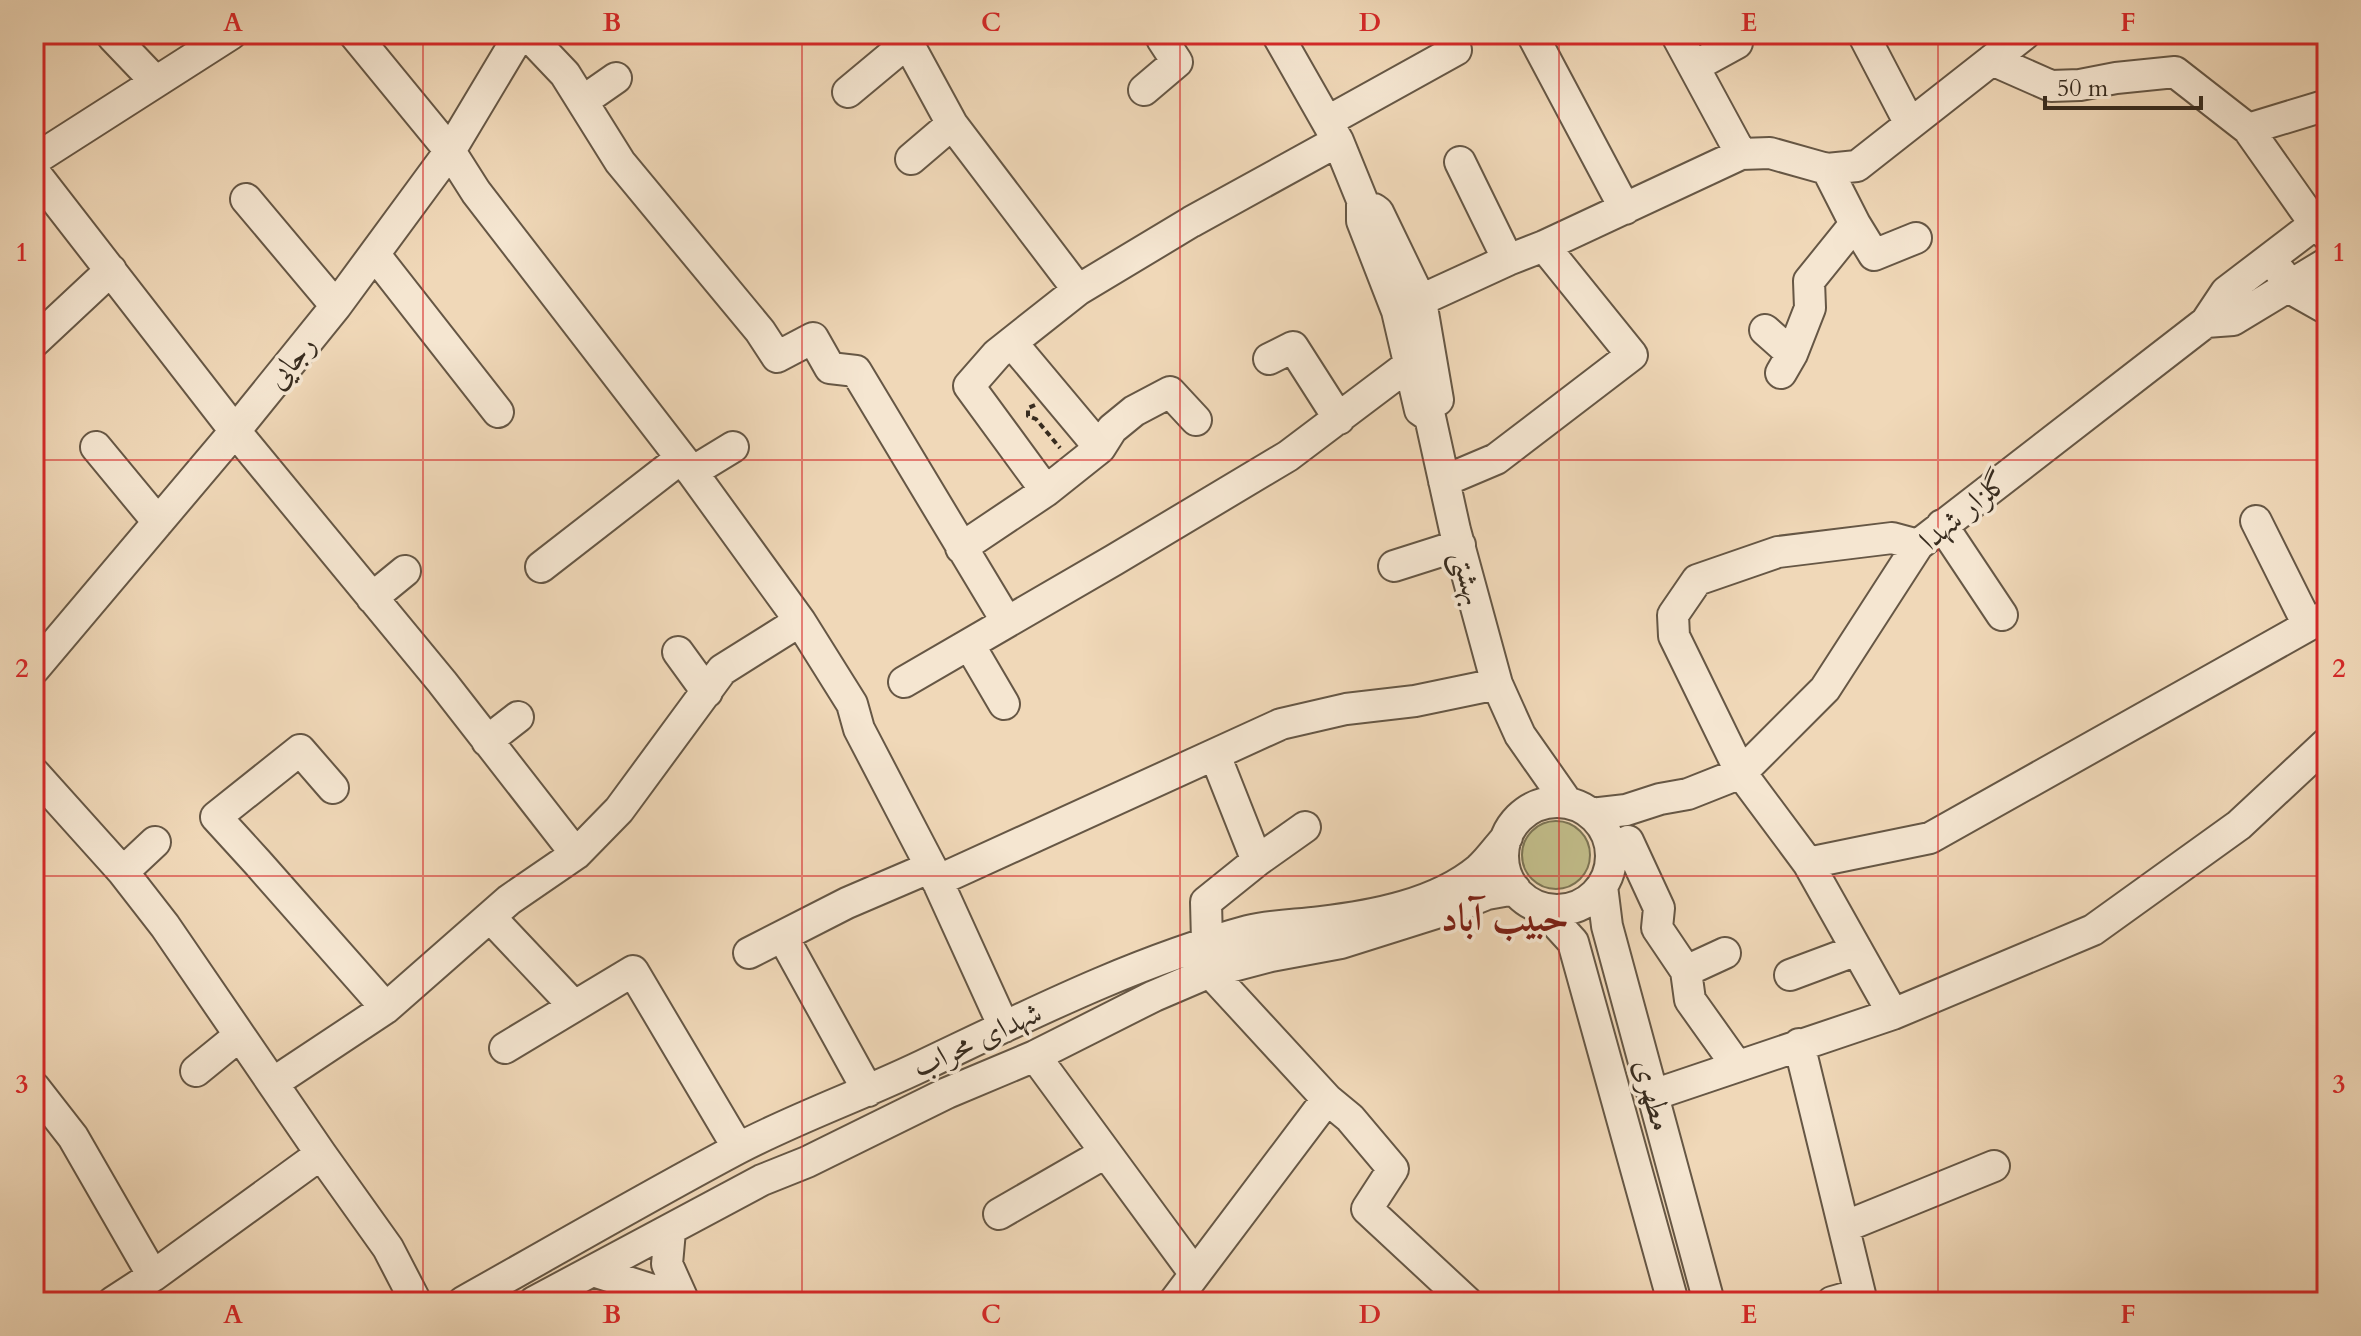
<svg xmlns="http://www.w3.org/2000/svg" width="2361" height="1336" font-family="Cardo,Amiri,serif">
<rect width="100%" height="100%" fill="#f0d8b8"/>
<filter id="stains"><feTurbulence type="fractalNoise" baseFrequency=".0025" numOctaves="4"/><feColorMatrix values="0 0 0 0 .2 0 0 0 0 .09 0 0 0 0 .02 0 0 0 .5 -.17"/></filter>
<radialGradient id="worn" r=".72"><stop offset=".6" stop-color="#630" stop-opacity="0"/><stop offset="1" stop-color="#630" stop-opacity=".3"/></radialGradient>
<!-- green -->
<path fill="#c1bc89" stroke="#7c7454" stroke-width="2" d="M1522 855a34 34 0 1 1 68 0a34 34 0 1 1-68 0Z"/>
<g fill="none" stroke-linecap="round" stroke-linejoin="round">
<defs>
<path id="minor" d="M354,34L450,151L476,192L692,472L800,621L852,704L859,729L931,867L1004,1027
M527,34L565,74L620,162L760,331L777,357L813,338L830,368L856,371L1007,622
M903,34L952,124L1078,290
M1277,34L1338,141L1362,200V221L1397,311L1420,410L1430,417L1455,530L1497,684L1520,735L1567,802
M1532,34L1625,209
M1676,34L1741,154
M1863,34L1910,124
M113,37L156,82
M1992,60L2051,86L2080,85L2116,78L2175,72L2248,129L2315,224L2327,235
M1695,66L1737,43
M1144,90L1177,62L1162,39L1169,34
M848,92L908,42
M583,101L616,78
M1328,121L1456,50L1450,34
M2248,129L2327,105
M911,159L952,124
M34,160L231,34
M1460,162L1508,260
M34,172L235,431L442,682L576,854
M246,199L336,306
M1374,209L1378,212L1421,301L1438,400
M1855,224L1874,255L1916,238
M375,255L498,412
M2281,273L2288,287L2327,309
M1397,311L1508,260L1544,246L1741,154L1770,153L1827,169L1857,166L2025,34
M2206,322L2233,320L2327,263
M1765,330L1792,354
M34,342L111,270
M1012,343L1100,448
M1269,359L1293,347L1339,419
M1781,373L1792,354L1810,308L1809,281L1855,224L1827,169
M96,447L158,522
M692,472L733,447
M1444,481L1496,459L1632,355L1544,246
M1046,491L969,386L997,354L1078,290L1191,222L1338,141
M2256,521L2308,625
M1942,525L2002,615
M961,548L1046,491L1100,448L1112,429L1134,411L1170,392L1196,420
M1394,566L1460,545
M541,567L680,459
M372,598L405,571
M970,646L1004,704
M678,652L707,692
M34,669L235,431L336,306L450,151L520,34
M904,682L1114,560L1288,456L1410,364
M487,741L518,717
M1215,755L1257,861
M34,773L123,872L165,926L321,1154L388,1248L416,1302
M333,788L300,750L216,817L258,863L386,1008
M1503 856a54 54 0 1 1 108 0a54 54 0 1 1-108 0Z
M1591,814L1626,810L1660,799L1688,794L1741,773L1825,689L1918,545L2206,322L2226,292L2315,224L2327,218
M1628,841L1659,908L1657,928L1686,971L1690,1000L1737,1066
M1808,863L1930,838L2327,615
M123,872L155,842
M937,881L1281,724L1346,709L1415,701L1497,684
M1602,886L1607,926L1709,1302
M1542,908L1573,942L1673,1302
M490,917L574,1006
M783,937L868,1091
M1207,942L1206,902L1257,861L1305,827
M749,953L847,903L931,867
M1686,971L1725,953
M1210,972L1327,1099L1350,1118L1393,1169L1367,1209L1467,1302
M1790,975L1857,950
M1893,1014L1808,863L1741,773L1674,636L1673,615L1697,580L1778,552L1892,538L1918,545
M1799,1044L1860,1294L1832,1302
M505,1048L633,971L738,1148
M1035,1056L1195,1274
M196,1071L239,1036
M273,1083L386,1008L509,900L576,854L619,810L722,670L800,621
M34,1087L73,1137L153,1276
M1653,1095L1893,1014L2093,930L2239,825L2327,743
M999,1214L1105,1153
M1844,1227L1994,1166
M670,1231L667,1264L684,1302
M593,1271L656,1291L669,1302
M113,1302L153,1276L321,1154
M463,1302C554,1251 645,1198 737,1149C800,1116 867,1093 930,1062C1035,1012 1137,961 1248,931C1271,925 1297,925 1320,922C1373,916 1437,904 1479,869C1489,860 1498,847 1507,837
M534,1302L762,1180L807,1162L947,1093L1035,1056L1154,996L1210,972L1271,956L1341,943L1452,908L1487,894L1515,889
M1174,1302L1327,1099"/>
</defs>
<!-- minor casing -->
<use href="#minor" stroke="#665745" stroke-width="34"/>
<!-- path -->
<path stroke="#382c1f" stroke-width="4" stroke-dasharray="6 4" stroke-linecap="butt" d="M1035,405L1028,408V416L1036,419L1060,448"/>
<!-- minor -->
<use href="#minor" stroke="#f5e6d1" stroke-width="30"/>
</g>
<!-- grid -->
<path fill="none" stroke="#d62828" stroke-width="2" stroke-opacity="0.55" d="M423,34V1302M802,34V1302M1180,34V1302M1559,34V1302M1938,34V1302M34,460H2327M34,876H2327"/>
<g text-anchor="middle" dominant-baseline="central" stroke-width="7" stroke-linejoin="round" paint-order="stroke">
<!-- street labels -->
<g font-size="30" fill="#382c1f" stroke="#f5e6d1">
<text transform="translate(291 362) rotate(-51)">رجایی</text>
<text transform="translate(1964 511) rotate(-40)">گلزار شهدا</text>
<text transform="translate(1468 578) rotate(75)">بهشتی</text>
<text transform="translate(977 1040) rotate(-25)">شهدای محراب</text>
<text transform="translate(1653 1095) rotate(75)">مطهری</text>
</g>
<!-- district labels -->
<g font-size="38" font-weight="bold" fill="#7a1f14" stroke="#f5e6d1">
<text x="1505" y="918">حبیب آباد</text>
</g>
</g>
<!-- margin -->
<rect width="2361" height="1336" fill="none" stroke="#f0d8b8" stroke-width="88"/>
<!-- scale -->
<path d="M2045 96v12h156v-12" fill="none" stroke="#382c1f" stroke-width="4"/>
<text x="2057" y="96" font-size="24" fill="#382c1f" stroke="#f5e6d1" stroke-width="6" paint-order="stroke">50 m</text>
<rect x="44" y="44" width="2273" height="1248" fill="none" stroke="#d62828" stroke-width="3"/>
<g font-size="26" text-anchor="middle" font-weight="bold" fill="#d62828">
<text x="233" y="31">A</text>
<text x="612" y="31">B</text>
<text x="991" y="31">C</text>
<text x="1370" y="31">D</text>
<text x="1749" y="31">E</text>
<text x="2128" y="31">F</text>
<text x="22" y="261">1</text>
<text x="2339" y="261">1</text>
<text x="22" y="677">2</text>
<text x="2339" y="677">2</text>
<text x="22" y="1093">3</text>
<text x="2339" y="1093">3</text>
<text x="233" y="1323">A</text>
<text x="612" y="1323">B</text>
<text x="991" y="1323">C</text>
<text x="1370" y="1323">D</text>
<text x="1749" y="1323">E</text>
<text x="2128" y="1323">F</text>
</g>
<rect width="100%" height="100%" filter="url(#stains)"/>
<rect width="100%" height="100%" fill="url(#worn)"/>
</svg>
